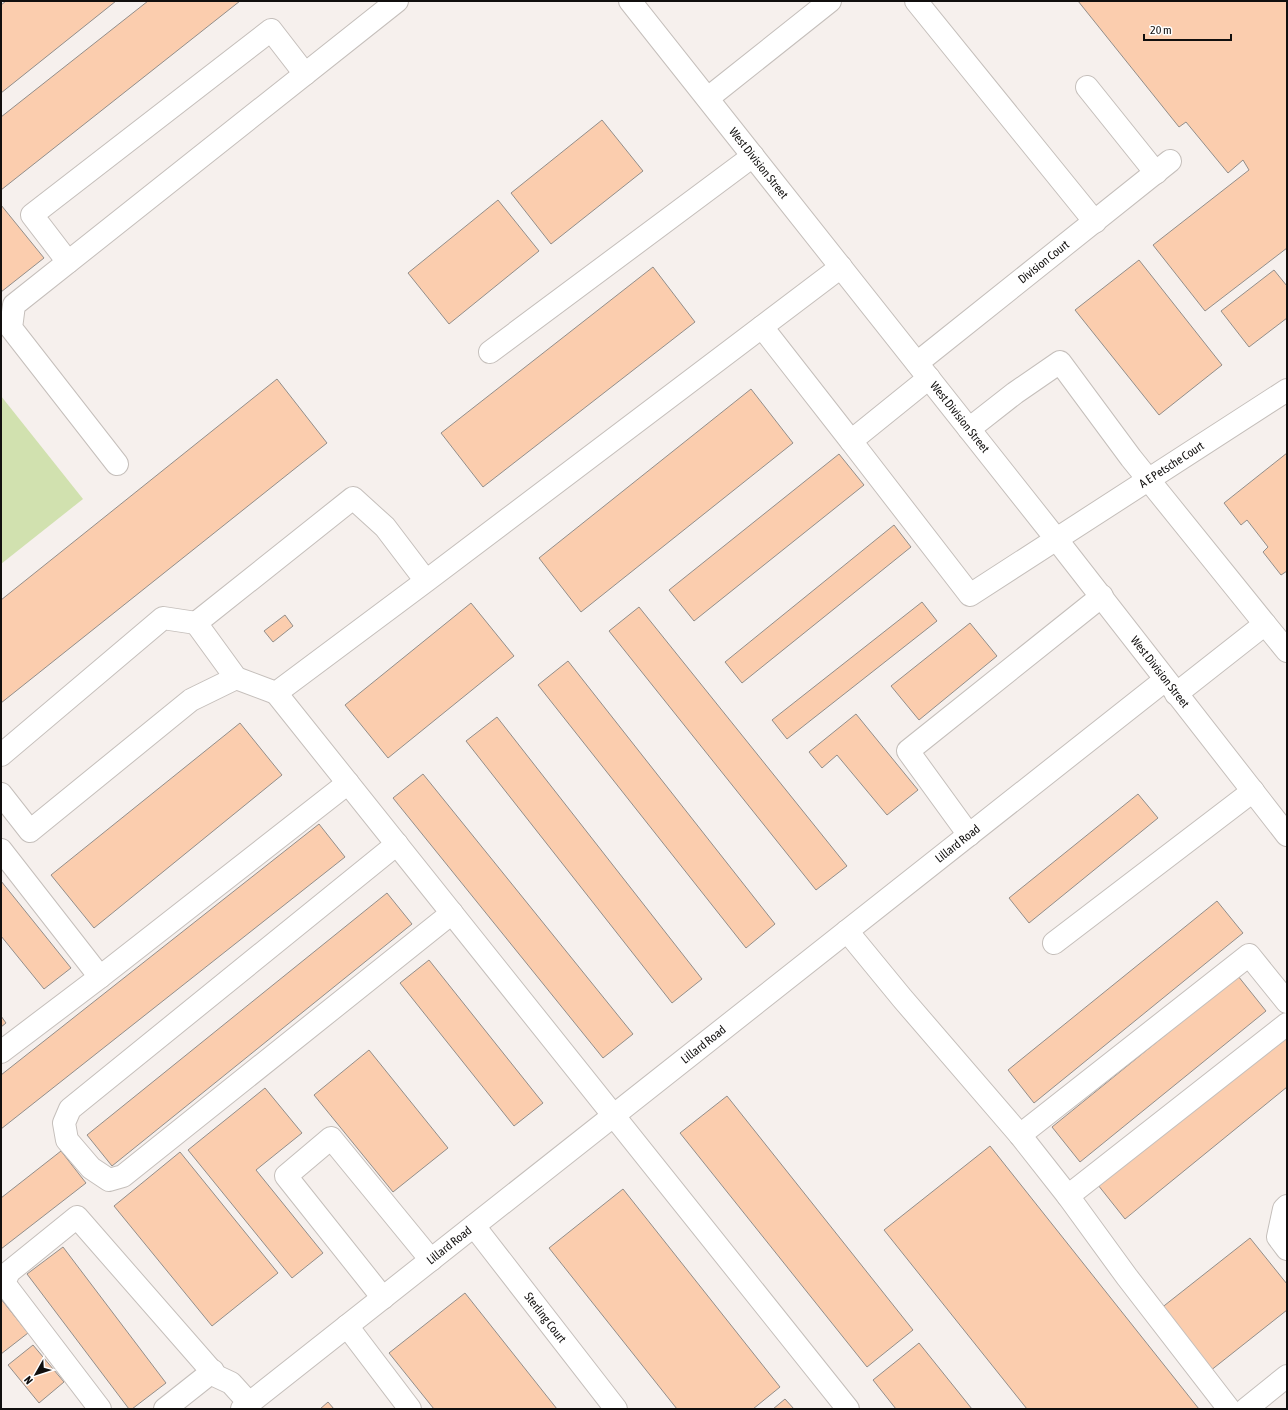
<svg xmlns="http://www.w3.org/2000/svg" width="1288" height="1410" font-family="'Asap Condensed',sans-serif">
<rect width="100%" height="100%" fill="#f6f0ed"/>
<!-- green -->
<path fill="#d1e1af" d="M1,396L83,499L1,564Z"/>
<!-- building -->
<path fill="#fbcdae" stroke="#938e8a" d="M6,1H116L1,93V5Z
M148,1H240L1,190V117Z
M1078,1H1287V248L1205,311L1153,245L1249,170L1243,160L1228,173L1186,122L1179,127Z
M602,120L643,171L551,244L511,193Z
M498,200L539,251L449,324L408,273Z
M1,205L44,258L1,292Z
M1139,260L1222,365L1159,415L1075,310Z
M653,267L695,322L483,487L441,433Z
M1274,270L1287,286V318L1249,347L1221,311Z
M277,379L327,443L1,703V600Z
M751,389L793,443L581,612L539,558Z
M1287,453V571L1281,575L1263,552L1268,547L1247,520L1241,525L1224,503Z
M839,454L864,485L694,621L669,590Z
M894,525L911,547L742,683L725,662Z
M922,602L937,621L787,739L772,720Z
M471,603L514,656L388,758L345,705Z
M639,607L847,866L816,890L609,631Z
M285,615L293,626L273,642L264,631Z
M970,623L997,656L919,720L891,686Z
M568,661L775,924L746,948L538,685Z
M856,714L918,790L887,815L837,755L822,768L809,752Z
M497,717L702,979L672,1003L466,741Z
M240,723L282,775L94,928L51,875Z
M423,774L633,1034L603,1058L393,798Z
M1138,794L1158,818L1029,923L1009,898Z
M319,824L345,857L1,1129V1075Z
M1,881L71,968L44,989L1,936Z
M387,893L412,924L112,1166L87,1135Z
M1217,901L1243,933L1034,1103L1008,1070Z
M429,960L543,1103L514,1126L400,983Z
M1238,976L1266,1011L1080,1162L1052,1127Z
M1,1016L6,1023L1,1027Z
M1284,1035L1287,1039V1087L1125,1219L1098,1185Z
M369,1050L448,1148L393,1192L314,1095Z
M265,1088L302,1133L256,1170L323,1253L292,1278L188,1150Z
M727,1096L913,1330L867,1367L680,1133Z
M990,1146L1199,1409H1027L884,1230Z
M61,1151L86,1183L1,1249V1198Z
M180,1152L278,1273L212,1326L114,1206Z
M623,1189L780,1387L753,1409H677L549,1248Z
M1250,1238L1287,1284V1310L1210,1371L1160,1309Z
M63,1247L166,1383L132,1409H129L27,1274Z
M465,1293L557,1409H434L389,1353Z
M1,1299L28,1333L1,1354Z
M919,1343L972,1409H896L873,1380Z
M33,1345L64,1382L39,1403L8,1365Z
M785,1399L794,1409H773Z
M328,1402L334,1409H320Z"/>
<g fill="none" stroke-linecap="round" stroke-linejoin="round">
<defs>
<g id="minor">
<path d="M916,1L1095,222"/>
<path d="M1087,87L1156,173"/>
<path d="M708,98L830,1"/>
<path d="M68,262L32,215L271,30L305,74"/>
<path d="M762,327L851,441"/>
<path d="M490,352L753,156"/>
<path id="s1" d="M917,363L1170,161"/>
<path id="s2" d="M929,378L851,441L970,595L1287,390"/>
<path d="M969,429L1015,393L1060,362L1131,458L1265,624L1176,694"/>
<path d="M117,464L11,328L14,305L397,1"/>
<path d="M426,581L385,527L353,498L196,623L236,678L276,693L426,581L841,267"/>
<path d="M1265,624L1287,651"/>
<path d="M276,693L848,1409"/>
<path d="M1,755L163,618L196,623"/>
<path d="M1,794L30,831L191,700L236,678"/>
<path d="M969,835L908,751L1102,596"/>
<path d="M397,844L70,1109L64,1123L67,1140L91,1168L109,1180L123,1176L452,913"/>
<path d="M1,850L100,977"/>
<path d="M847,931L902,998L1020,1135L1068,1196L1127,1277L1229,1409"/>
<path d="M1054,943L1253,791"/>
<path d="M1,1052L100,977L348,783"/>
<path d="M1020,1135L1249,955L1287,1002"/>
<path d="M1068,1196L1287,1024"/>
<path d="M1287,1206L1284,1209L1278,1237L1287,1249"/>
<path id="s3" d="M474,1226L616,1409"/>
<path d="M383,1298L286,1176L331,1138L431,1260"/>
<path d="M347,1326L410,1409"/>
<path d="M100,1409L7,1287L5,1281L9,1272L77,1217L216,1376L231,1383L249,1403"/>
<path d="M165,1409L213,1371"/>
<path id="s4" d="M242,1409L1165,680"/>
<path d="M1246,1409L1287,1376"/>
</g>
<g id="major">
<path id="s5" d="M630,1L1057,540L1287,835"/>
</g>
</defs>
<!-- minor casing -->
<use href="#minor" stroke="#c5bfbb" stroke-width="24"/>
<!-- major casing -->
<use href="#major" stroke="#c5bfbb" stroke-width="24"/>
<!-- minor -->
<use href="#minor" stroke="#fff" stroke-width="22"/>
<!-- major -->
<use href="#major" stroke="#fff" stroke-width="22"/>
</g>
<g text-anchor="middle" dominant-baseline="central" stroke-width="3" stroke-linejoin="round" paint-order="stroke">
<!-- street labels -->
<g font-size="12" fill="#110f0e" stroke="#fff">
<text stroke="none"><textPath href="#s5" startOffset="207">West Division Street</textPath></text>
<text stroke="none"><textPath href="#s1" startOffset="162">Division Court</textPath></text>
<text stroke="none"><textPath href="#s5" startOffset="531">West Division Street</textPath></text>
<text stroke="none"><textPath href="#s2" startOffset="535">A E Petsche Court</textPath></text>
<text stroke="none"><textPath href="#s5" startOffset="855">West Division Street</textPath></text>
<text stroke="none"><textPath href="#s4" startOffset="912">Lillard Road</textPath></text>
<text stroke="none"><textPath href="#s4" startOffset="588">Lillard Road</textPath></text>
<text stroke="none"><textPath href="#s4" startOffset="264">Lillard Road</textPath></text>
<text stroke="none"><textPath href="#s3" startOffset="116">Sterling Court</textPath></text>
</g>
</g>
<!-- border -->
<rect width="1288" height="1410" fill="none" stroke="#110f0e" stroke-width="4"/>
<!-- north arrow -->
<g transform="translate(36 1374) rotate(231)" stroke="#ffffff" stroke-width="3" paint-order="stroke">
<path d="M0-3L7 15L0 10L-7 15Z" fill="#110f0e"/>
<text y="-6" font-size="11" font-weight="bold" text-anchor="middle" fill="#110f0e">N</text>
</g>
<!-- scale -->
<path d="M1144 34v6h87v-6" fill="none" stroke="#110f0e" stroke-width="2"/>
<text x="1150" y="34" font-size="12" fill="#110f0e" stroke="#ffffff" stroke-width="3" paint-order="stroke">20 m</text>
</svg>
